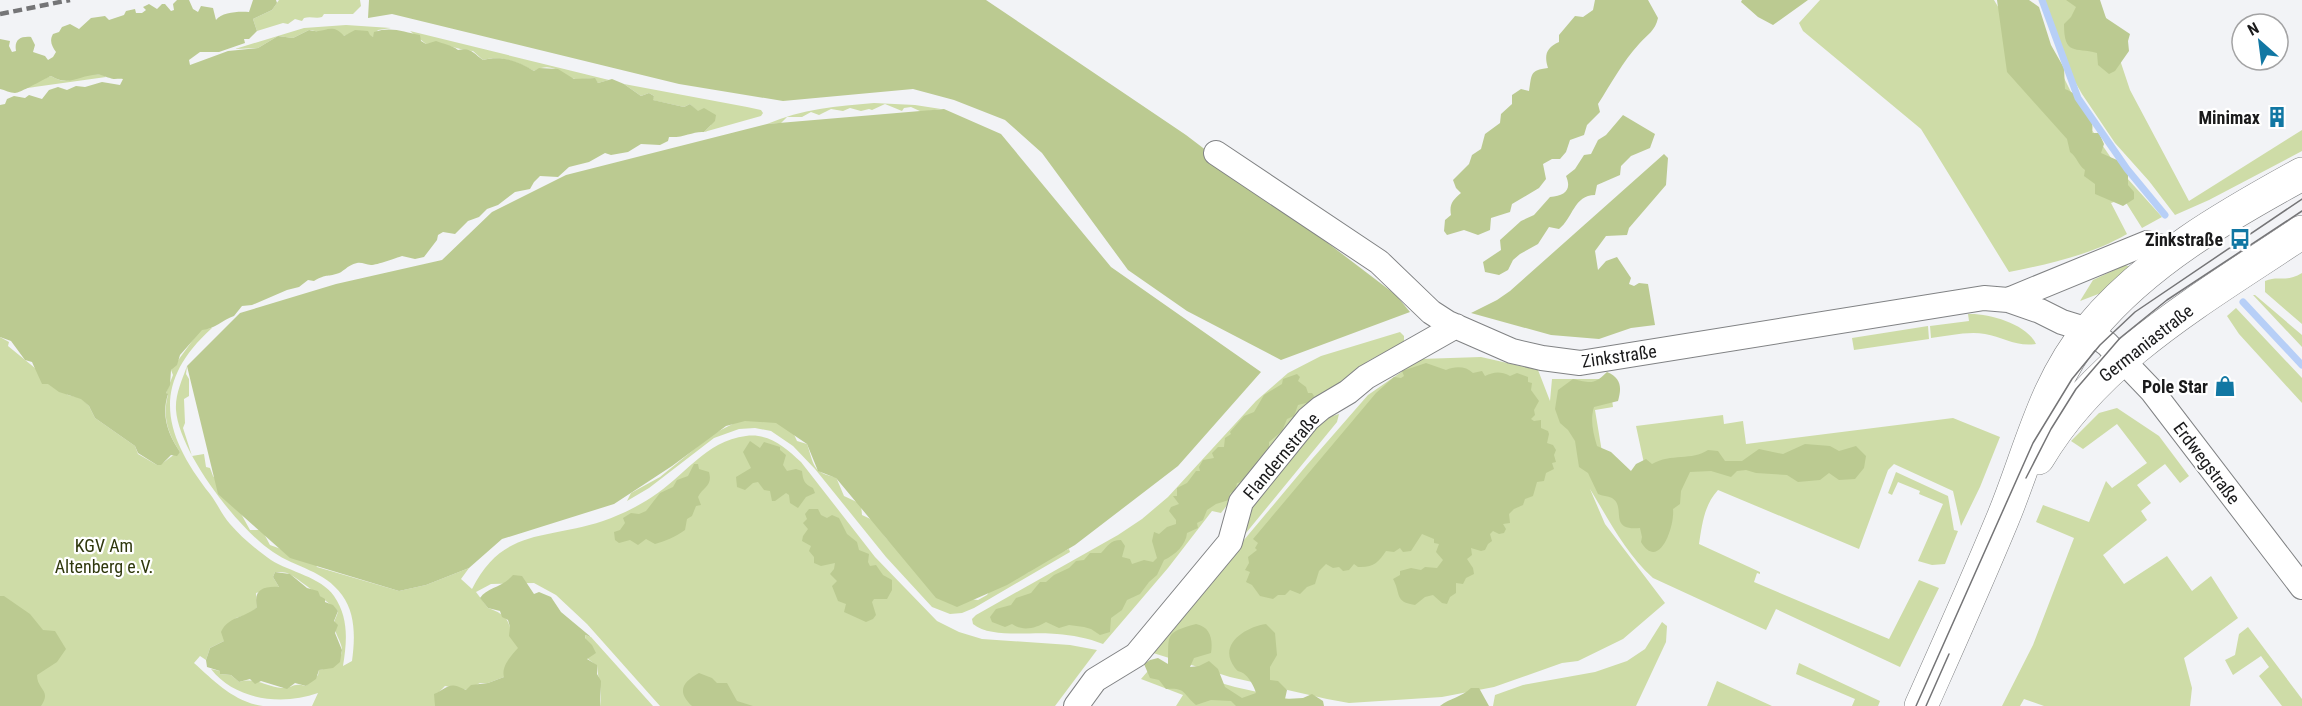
<svg xmlns="http://www.w3.org/2000/svg" width="2302" height="706" font-family="'Roboto Condensed',sans-serif">
<rect width="100%" height="100%" fill="#f2f3f6"/>
<!-- green -->
<path fill="#cedca7" d="M279,0H360L361,6L353,14H324L322,17C316,19 311,16 304,18L302,21L295,19L288,24L283,23L257,31L253,19L272,10Z
M1820,0H1994L2114,202L2111,203L2127,234C2091,255 2049,264 2009,272L1921,129L1803,31L1799,23Z
M2025,0L2085,120L2118,168L2162,217L2142,228L2086,139Z
M2041,0H2095L2106,18L2130,90L2189,201L2302,130V151L2209,200L2175,215L2149,181L2115,143L2082,94L2070,73Z
M346,25L391,28L378,30L373,37L352,33L344,36L309,30L293,38L278,36L258,48L235,49L304,28Z
M410,31L609,80L598,83L594,78C588,78 581,80 575,79C561,77 555,60 534,71C519,62 500,55 483,60L473,51C456,50 443,41 426,44Z
M103,75L106,77L27,88L33,83L51,76C67,85 68,79 83,76C88,74 97,75 103,75Z
M624,84L747,107L761,110L763,113L761,116L704,132L711,125L690,104L684,107L652,100L654,96L649,93L641,96Z
M874,103L915,105L941,109L922,112L911,107L904,108L902,111L885,104L872,110L869,109L861,111L850,108L843,111L831,109L819,115L811,112L802,117H787L781,123L767,124C802,109 837,106 874,103Z
M2125,265L2134,268L2101,293L2080,301L2093,280Z
M2302,273V324L2265,292V281C2278,275 2286,283 2302,273Z
M2253,295H2255L2302,335V347Z
M2236,308L2302,378V403L2239,334L2227,316Z
M1968,314C1989,313 2027,324 2036,344C2016,347 2003,337 1985,334C1968,331 1948,336 1931,338L1930,326L1969,321Z
M1928,326L1929,339L1854,350L1852,338Z
M212,328C150,384 163,434 210,494C217,503 222,515 230,524C241,537 257,550 271,560C290,572 321,577 334,596C349,618 347,641 343,666L352,661C355,639 356,614 342,595C324,570 296,568 273,552C238,529 179,452 176,410C175,395 182,380 187,366L186,374L189,379V396L184,399L185,423L183,428L192,456L204,454L206,467L210,468L213,476L239,510L250,530H262L270,545L314,561L317,567L399,591L426,585L469,568L461,579L472,589C503,527 547,540 603,521C620,515 637,507 652,497C684,477 705,441 746,436C769,433 785,447 801,462L875,557L937,621L959,632L982,639L1070,645L1097,650L1055,706H660L587,624L556,595L534,583L491,584L476,592L488,608C516,618 505,626 519,648L504,677L488,683H480L467,690L445,686L439,692L435,706H312L318,693C282,706 235,700 211,669L220,671V674L231,675L239,682C258,677 266,687 282,688C294,688 292,682 306,686L318,675L319,670C329,669 343,660 342,649C341,641 335,634 334,625C334,619 337,617 338,611C334,607 295,576 289,574C286,572 279,572 275,572L273,577L279,587L256,593L257,607L250,614L236,618L224,641L210,648L206,660L200,656L194,663C214,681 234,702 263,706H0V337L9,342L8,346L68,395L81,398L89,406L95,418L135,446L138,454L157,465C165,464 170,455 180,452C168,434 162,417 168,395L166,393L173,375L171,370L198,333L202,329Z
M1400,332L1404,336V342L1368,361L1332,390L1243,485L1221,513L1212,511L1168,568L1103,644C1088,638 1072,635 1057,634C1033,631 991,639 973,624L972,619L976,615L1118,535L1142,519L1168,497L1256,401L1288,373L1321,356Z
M1481,357L1538,370L1550,401L1552,379H1609L1613,407L1595,410L1606,476L1645,468L1636,426L1723,415L1724,424L1743,421L1746,444L1953,418L2000,437L1980,487L1961,526L1953,491L1894,464L1888,470L1859,549L1718,490C1704,505 1702,525 1699,544L1760,572V574L1757,573L1754,582L1889,639L1919,580L1939,588L1900,667L1776,609L1766,630L1653,578C1626,554 1609,520 1590,489L1605,524L1665,603L1623,639L1578,661L1562,663L1494,687L1442,697L1349,703L1327,699L1230,677L1150,652L1306,466L1368,395L1420,359Z
M2117,408L2159,436L2189,476L2180,483L2165,464L2137,485L2151,503L2141,511L2147,520L2103,555L2124,584L2167,556L2192,591L2211,576L2238,618L2184,658L2192,688L2190,706H2044L2024,699L2020,706H2002L2033,645L2074,538L2036,522L2043,505L2089,522L2106,481L2112,488L2147,463L2117,424L2083,449L2071,441L2099,413Z
M762,409L792,430L797,441L807,444C814,464 812,473 836,477L844,496L861,504L862,515L879,523C883,537 888,542 901,548L969,599L978,600L987,595L991,589L1029,572L1034,563L1069,549L1070,552L974,608L962,613L950,614L932,607L886,557L815,469L793,446L771,431L755,428L739,429L714,438L649,488L627,501L631,493L660,477L713,434Z
M1339,414L1337,422L1246,533L1251,503L1320,420Z
M1896,472L1948,496L1954,530L1958,531L1945,564L1932,565L1918,561L1943,504L1919,494L1920,491L1898,482L1892,495L1888,493Z
M1662,622L1667,626L1666,642L1636,706H1493L1495,695L1523,685L1595,672L1627,661L1645,649Z
M2248,627L2302,699V706H2282L2259,676L2269,667L2261,656L2233,675L2225,660L2235,655L2239,634Z
M585,635L591,637L653,706H600C603,690 598,680 597,666L587,658Z
M1799,663L1880,701L1878,706H1852L1855,699L1796,674Z
M1154,664L1235,687L1320,706H1176L1183,695L1141,679Z
M1717,681L1772,706H1707Z"/>
<!-- forest -->
<path fill="#bbca91" d="M177,0H189L193,9L198,12L201,6L213,8L216,20C222,12 239,11 249,12L253,0H276L277,3L272,10L253,19L257,31L249,39H244L245,43L219,52H200L189,60L190,65L228,51L258,48L278,36L293,38L309,30C325,35 331,21 344,36L355,30L368,31L370,35L373,37L374,32C391,26 404,32 420,35L421,41L426,44L436,41C443,44 452,45 458,50C471,47 474,54 483,60C501,55 518,61 534,71L539,68L558,69L574,79L595,78L598,83L612,79L624,84L641,96L649,93L654,96L653,100L684,107L690,104L698,111L704,108L716,115L715,121L704,132C693,131 684,138 669,137L668,141L660,145L641,144L628,152L611,155L605,153L589,162L569,167L558,177L540,176L534,182L530,189L515,192L498,205L487,209L479,217L468,221L455,234L443,232L438,235L437,240L424,257L415,259L402,256C396,258 377,265 371,265C366,265 362,262 357,263C347,265 343,273 336,274C325,277 326,274 314,281L308,280L299,287L287,290L252,305L242,306L234,316C222,320 215,329 202,330L180,355L177,365L171,370L170,385L166,393L168,394C161,416 168,434 180,452L177,456L171,455L161,465H157L138,453L135,446L95,418L89,406L81,399L59,392L48,384H42L32,362L25,360L11,341L0,337V105L5,104L7,99L14,96L25,98L29,95L42,99L49,90L58,87L67,90L76,86L85,87L102,82L120,85L123,79C119,78 114,80 110,78C108,78 102,75 101,75C81,73 71,88 51,76C42,80 20,93 15,93C10,93 5,90 0,89V39L10,41L9,46L12,52L16,51C14,40 20,36 31,37L35,45L33,52L45,56L48,60L53,57L56,52C52,46 49,41 53,34L59,32L62,27L70,24L79,29L91,18L105,16L109,20L124,15L126,11L135,9L136,13H142L146,10L143,7L149,4L157,9L162,4H165L171,11L174,10L173,4Z
M369,0H986L1186,135L1396,295L1410,312L1281,360L1187,311L1128,270L1042,153L1005,120L954,100L913,89L783,101L679,84L392,14L368,18Z
M1595,0H1648L1658,18C1655,31 1648,34 1639,44C1623,61 1611,84 1598,104L1600,112L1587,125L1584,135L1570,140L1566,152L1560,159H1552L1543,164L1546,179L1539,188L1512,204L1510,212L1491,218L1490,230L1478,235L1464,230L1447,235L1444,231L1445,220L1451,215C1449,204 1453,200 1461,193L1456,188L1453,180L1469,164L1472,155L1481,149L1485,134L1500,123L1501,114L1512,104V95L1521,89L1529,91C1532,75 1529,70 1548,68C1544,55 1546,48 1559,42V35L1575,16L1583,17L1593,10Z
M1742,0H1808L1773,25L1758,17L1741,2Z
M1997,0H2029L2039,7L2051,45L2064,68L2065,89C2083,96 2095,114 2092,133H2099L2104,144L2101,153L2117,160L2128,174V185L2134,192V199L2123,206L2095,194V184L2084,176L2085,170C2078,165 2077,157 2070,152L2067,139L2007,72Z
M2066,0H2100L2106,18L2130,34L2128,41L2129,51L2115,71L2109,74L2098,65L2097,53C2075,47 2064,56 2064,24L2071,17L2076,7Z
M944,109L1001,134L1111,267L1261,372L1178,466L1075,545L1007,585L957,607L936,598L836,478L818,471L807,444L776,423L745,421L726,426L672,466L614,504L502,539L469,568L426,585L399,591L290,558L218,494L187,366L240,313L336,284L442,260L492,212L566,175L767,124Z
M1623,115L1655,134L1650,148L1631,156L1621,166L1620,175L1597,185L1595,195C1574,195 1573,218 1559,229L1549,227L1538,244L1520,254L1513,260L1508,270L1499,275L1485,272L1483,262L1501,250L1500,240L1521,221L1534,215L1550,197C1565,196 1572,190 1566,176L1575,169L1584,155L1591,154L1598,140L1606,135Z
M1664,154L1668,158L1666,185L1629,228L1627,235L1606,236L1595,251L1598,270L1606,261L1617,257L1631,278L1629,284L1634,286L1639,283L1648,284L1655,325L1631,328L1599,339L1551,335L1471,313L1497,300L1510,291Z
M1426,363L1446,370C1455,366 1466,366 1473,373L1482,371L1485,376C1494,372 1500,371 1510,376L1517,373L1528,377V382L1532,383L1531,390L1539,401L1534,410L1535,415L1531,419L1534,421L1541,420V428L1548,431L1549,434L1547,443L1553,445L1556,450L1554,455L1556,462L1552,463L1554,469L1546,473L1544,481L1537,482L1533,496L1525,499L1523,505L1514,509L1509,514L1510,523L1503,524L1506,529L1504,533L1499,534L1493,531L1490,534L1492,541L1488,544L1485,550L1481,551L1471,548L1472,555L1467,559L1473,568L1474,574L1466,578L1463,584L1456,583V593L1450,597L1447,604L1442,603L1433,595L1425,597L1415,605C1394,602 1401,593 1393,579L1400,575V571L1411,568L1421,570L1425,567L1437,568L1443,560L1436,552L1439,544L1434,543V539L1422,534L1411,551L1403,552L1400,548L1394,552L1386,551C1379,562 1373,568 1358,567L1354,564L1349,570L1343,571L1339,567L1333,568L1326,564L1319,571L1315,584L1307,587L1300,594L1290,590L1285,595H1278L1273,599L1260,596L1252,585L1246,582L1250,572L1245,570L1249,563L1248,557L1257,550L1255,548L1258,543L1253,539L1376,393L1394,377L1401,378L1404,376L1402,371Z
M1607,372C1621,378 1622,387 1618,401L1594,407C1590,419 1593,433 1597,446L1611,452L1631,471L1636,464L1646,459L1652,464C1671,453 1692,461 1708,450L1718,451L1725,461H1742L1759,449L1783,454L1805,444L1830,446L1839,451L1856,446L1866,456L1864,468L1855,479L1839,480L1829,473L1820,480L1798,482L1787,475L1756,473L1746,470L1737,471L1731,477L1711,471L1690,472L1681,491L1680,504L1673,509C1675,526 1659,572 1641,542L1642,537L1640,528C1607,531 1627,507 1612,498C1608,496 1602,496 1598,494L1588,473L1579,467L1575,441L1568,430L1560,423L1555,409L1558,390L1573,379C1591,383 1594,385 1607,372Z
M1297,374L1300,377L1298,381L1306,387L1308,393H1312L1314,396L1310,402L1298,405L1294,416L1287,419L1282,431L1269,442V451L1259,459L1258,465L1247,474L1242,482L1237,483L1235,491L1230,493L1229,500L1216,504L1207,510L1203,520L1197,523L1198,528L1187,533C1186,545 1175,555 1164,560L1157,575L1149,582L1140,594L1127,600L1122,610L1111,618L1110,632L1100,635L1091,629L1084,627L1069,625L1059,628L1046,622C1036,628 1023,632 1012,624L1005,627L992,622L990,617L996,609L1011,605L1016,598L1031,593L1040,582H1046L1054,575L1069,568L1076,561L1084,560L1090,553H1101C1108,546 1110,540 1121,540L1125,546L1122,557L1130,559L1132,564L1144,560L1153,562L1157,558L1152,541L1154,532L1159,534L1167,527L1176,524V520L1169,511L1171,507L1179,504L1173,496H1177V488L1187,483L1196,471H1200L1199,467L1203,460L1214,458L1212,453L1218,447H1224L1225,438L1231,434L1230,432L1244,416L1254,412L1264,395L1282,384L1283,379Z
M750,441L760,448L764,442L780,447V450L786,455L783,465L787,471L796,469L802,471C803,480 804,484 813,488L815,493L806,497L798,508L790,503L789,495L786,493L775,501H772L770,491L764,490L758,482L753,483L745,490L737,487L736,477L751,468L743,452Z
M694,464H698L699,469L709,472C713,486 703,487 698,497L701,505L696,506L692,516L687,519L685,530C675,537 666,541 655,544L646,539L638,545L630,540L619,543L615,540L614,532L620,530L625,523L623,518L631,513L639,514L646,511L660,493L673,487L677,480L688,476Z
M809,509H818L821,515L827,518L832,515L839,518L847,534L857,542L859,550L869,554L868,562L870,566L876,565L883,575L892,580V590L887,599H874L872,602L876,615L873,619L866,622L844,612L846,604L838,601L832,586L837,581L830,574L834,569L835,563L821,566L814,563V557L809,551L811,546L802,541L803,536L808,529L803,523L807,519L805,514Z
M275,572L290,574L307,588L318,591L320,596L325,599V602L333,605L338,611L334,621L338,625L335,633L342,650L340,662L333,668L319,670L316,679L306,686L295,683L287,689L261,681L255,684L250,679L239,682L231,675L220,674V671L207,667L206,660L210,648L224,641L221,632C228,616 245,618 257,607C253,590 263,586 279,587L273,577Z
M513,575L522,576L534,594L539,592L551,597L561,612L591,637L585,635V638L592,645L596,653L587,659L597,665V674L601,681L600,706H435L434,694C450,687 448,681 466,690L471,685L488,683L504,677C501,666 511,656 518,648L509,636L510,627L508,620L502,617L500,611L488,608L480,598C487,587 502,588 513,575Z
M0,596H4L30,614L43,630L55,631L66,649L57,662L37,675C37,690 52,690 41,706H0Z
M1196,624C1211,627 1213,640 1211,653L1194,658L1190,667L1199,666L1209,661L1218,669L1225,687L1242,698L1256,693C1254,686 1249,677 1243,673C1238,670 1239,673 1235,668C1217,645 1245,627 1266,624L1275,633L1277,655L1270,667V680L1278,681L1287,690L1285,699L1303,698L1312,694L1323,701L1324,706H1236L1231,701L1211,700L1196,705C1183,694 1186,687 1166,689L1159,680L1150,678L1144,664L1150,660L1158,658L1168,664C1169,634 1164,633 1196,624Z
M699,673L712,678L717,683H727L737,701L753,706H692C676,691 683,682 699,673Z
M1471,688H1479L1489,706H1440C1450,698 1462,697 1471,688Z"/>
<g fill="none" stroke-linecap="round" stroke-linejoin="round">
<!-- stream -->
<path stroke="#b7cff7" stroke-width="7" d="M2042,0L2078,98L2127,169L2165,215
M2243,302L2302,365"/>
<defs>
<path id="minor" d="M1216,153L1379,262L1431,312L1448,323L1512,351L1542,358L1580,363L1984,298L2008,300L2040,311L2062,322L2088,330L2107,344L2152,391L2302,587
M2008,300L2147,243L2159,246L2169,256
M1076,706L1095,680L1136,655L1230,542L1241,502L1308,419L1321,408L1348,392L1366,377L1456,326"/>
<path id="secondary" d="M2038,458C2098,356 2206,297 2302,232
M1921,706C1949,643 1977,581 2003,518C2030,453 2044,384 2090,329C2145,262 2227,215 2302,174"/>
</defs>
<!-- minor casing -->
<use href="#minor" stroke="#808284" stroke-width="26"/>
<!-- secondary casing -->
<use href="#secondary" stroke="#808284" stroke-width="34"/>
<!-- minor -->
<use href="#minor" stroke="#fff" stroke-width="24"/>
<!-- secondary -->
<use href="#secondary" stroke="#fff" stroke-width="33"/>
<!-- tram -->
<path stroke="#757577" stroke-width="1.5" d="M2026,478L2051,429L2076,389L2120,338L2167,300L2302,211
M1916,706L2033,443L2072,379L2100,345L2135,312L2302,199
M1926,706L1949,654"/>
<!-- rail -->
<path stroke="#757577" stroke-width="4.5" stroke-dasharray="9 4.5" stroke-linecap="butt" d="M0,14L70,0"/>
</g>
<!-- icons -->
<defs>
<symbol id="building-bare" viewBox="-9 -9 18 18"><path d="M-4-6H4V6H1V3H-1V6H-4ZM-2.5-4.3h1.7v1.8h-1.7ZM.8-4.3h1.7v1.8H.8ZM-2.5-1h1.7V.8h-1.7ZM.8-1h1.7V.8H.8Z" fill="#1177a3" stroke="#fff" stroke-width="2.5" paint-order="stroke"/></symbol>
<symbol id="bus-bare" viewBox="-9 -9 18 18"><path d="M-5-6H5V4H4V6H2V4H-2V6H-4V4H-5ZM-3.5-4V0h7V-4ZM-3.5 1.2v1.5H-2V1.2ZM2 1.2v1.5H3.5V1.2Z" fill="#1177a3" stroke="#fff" stroke-width="2.5" paint-order="stroke"/></symbol>
<symbol id="shop-bare" viewBox="-9 -9 18 18"><path d="M-5-2.5h2.3a2.7 3.5 0 0 1 5.4 0H5L5.5 6h-11ZM-1.5-2.5h3a1.5 2.3 0 0 0-3 0Z" fill="#1177a3" stroke="#fff" stroke-width="2.5" paint-order="stroke"/></symbol>
</defs>
<g fill-rule="evenodd">
<use href="#building-bare" x="2262" y="102" width="30" height="30"/>
<use href="#bus-bare" x="2225" y="224" width="30" height="30"/>
<use href="#shop-bare" x="2210" y="371" width="30" height="30"/>
</g>
<g text-anchor="middle" dominant-baseline="central" stroke-width="4.5" stroke-linejoin="round" paint-order="stroke">
<!-- poi labels -->
<g font-size="18" font-weight="bold" fill="#1a1a1b" stroke="#fff" text-anchor="end">
<text x="2260" y="117">Minimax</text>
<text x="2223" y="239">Zinkstraße</text>
<text x="2208" y="386">Pole Star</text>
</g>
<!-- street labels -->
<g font-size="18" fill="#1a1a1b" stroke="#fff">
<text transform="translate(2146 343) rotate(-38)">Germaniastraße</text>
<text transform="translate(1619 356) rotate(-8)">Zinkstraße</text>
<text transform="translate(1281 456) rotate(-50)">Flandernstraße</text>
<text transform="translate(2207 463) rotate(53)">Erdwegstraße</text>
</g>
<!-- park labels -->
<g font-size="18" fill="#2f380d" stroke="#fff">
<text x="104" y="545">KGV Am<tspan x="104" dy="21">Altenberg e.V.</tspan></text>
</g>
</g>
<!-- north arrow -->
<g transform="translate(2260 42) rotate(332)"><circle r="28" fill="#ffffff" stroke="#a3a3a4" stroke-width="1.5"/>
<path d="M0-4.5L10 22L0 15L-10 22Z" fill="#1177a3"/>
<text y="-9" font-size="16" font-weight="bold" text-anchor="middle" fill="#1a1a1b">N</text>
</g>
</svg>
